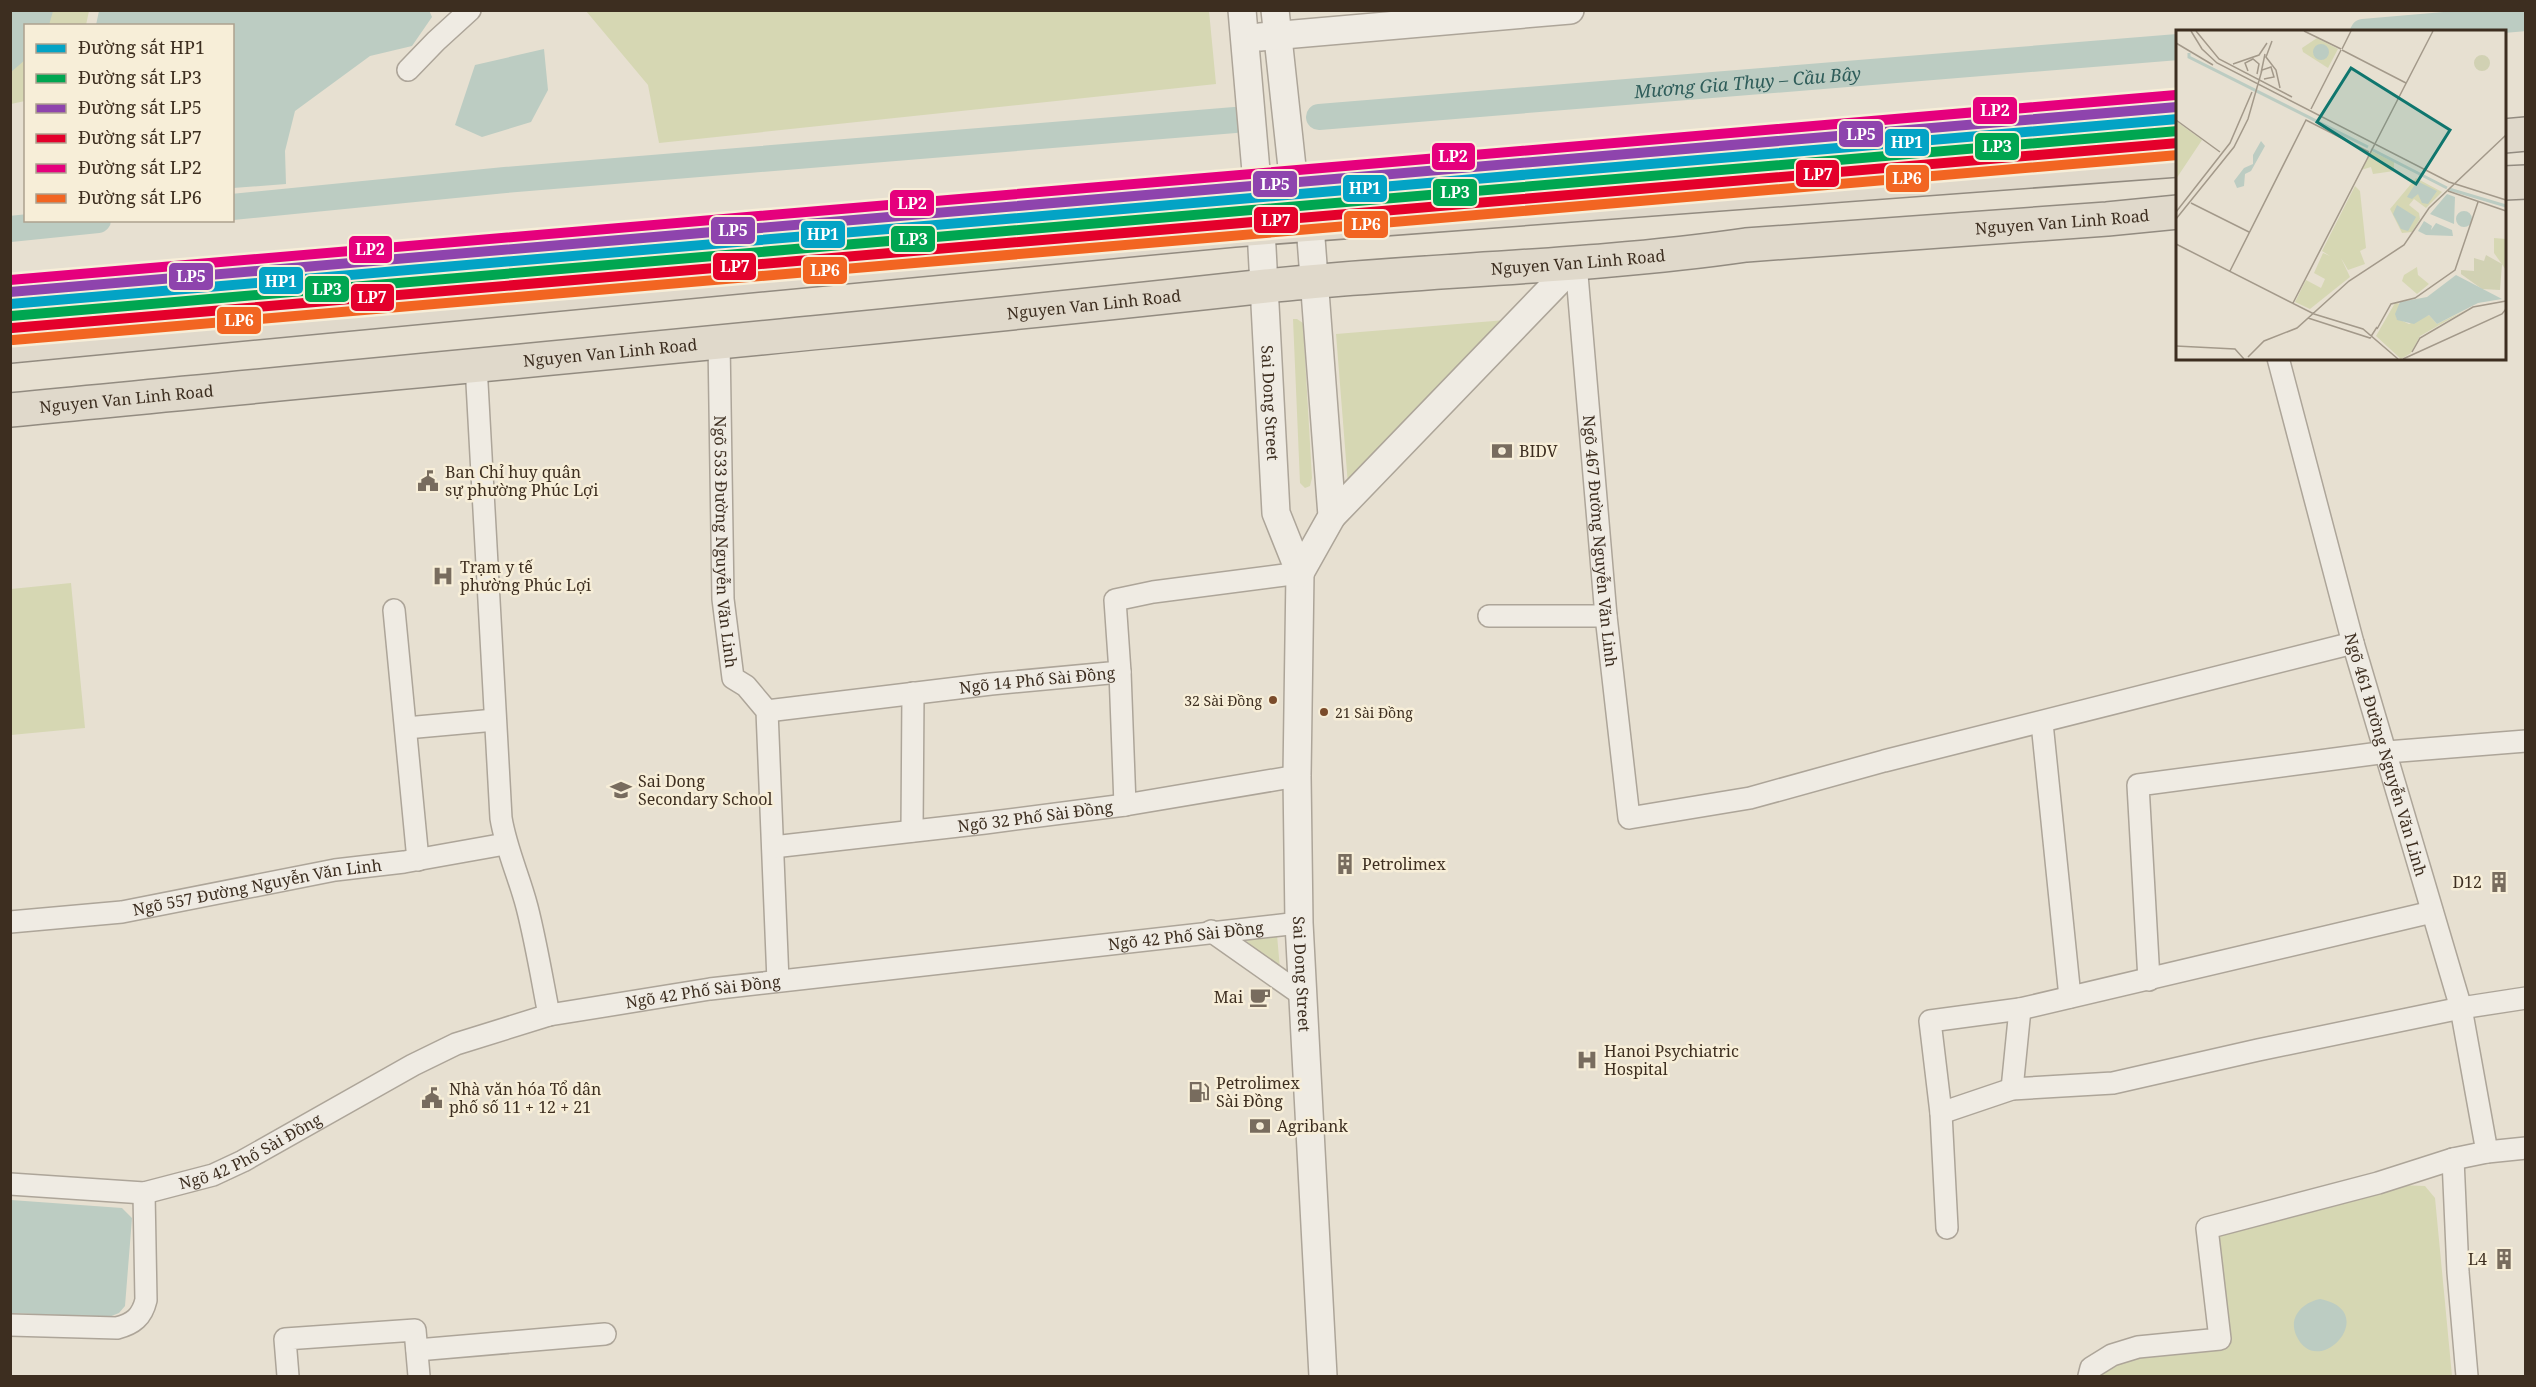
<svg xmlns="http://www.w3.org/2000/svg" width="2536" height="1387" font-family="'Noto Serif',serif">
<rect width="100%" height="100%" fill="#e7e0d1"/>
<!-- green -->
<path fill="#d6d7b3" d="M10,11H89L86,25L26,26L25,101L11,104Z
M586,11H1209L1216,84L659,143L648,85Z
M1293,319H1297L1303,323L1312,478L1310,486L1305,488L1300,483Z
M1518,319L1348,485L1336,334Z
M71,583L85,728L11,735V589Z
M1277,935L1280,969L1244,939Z
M2400,1185L2425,1186L2435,1198L2452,1376H2094C2125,1349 2175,1353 2215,1350L2210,1242L2224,1231Z"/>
<!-- water -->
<path fill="#bcccc2" d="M11,10L53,11L49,25L26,26L25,60L11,72Z
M99,11L429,10L432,17L412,46L370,56L295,111L285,151L286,184L233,188L232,26L96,25Z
M544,49L548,90L531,122L482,137L455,125L475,65Z
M11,1200L122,1208L132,1218L125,1306L119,1313L109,1317L11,1313Z
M2320,1299C2383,1311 2317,1383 2296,1335C2288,1316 2304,1302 2320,1299Z"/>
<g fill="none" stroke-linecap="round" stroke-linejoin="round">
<!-- canal -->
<g stroke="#bcccc2" stroke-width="26">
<path d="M2363,32L2526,18"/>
<path id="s1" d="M1319,117L2178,47"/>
<path d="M232,207L505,180L1235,120"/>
<path d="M10,229L98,220"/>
</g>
<defs>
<g id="minor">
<path d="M408,70L436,41L470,10"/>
<path id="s2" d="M1576,263L1606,616L1629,818L1750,798L1884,761L2353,643"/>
<path id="s3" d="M719,341L723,599L733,678L746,686L767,711L778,981"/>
<path id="s4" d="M2278,358L2353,643L2461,1008L2487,1152"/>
<path d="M476,365L501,818C506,849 519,876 527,907C536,942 542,979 549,1015"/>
<path d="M394,610L418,860"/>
<path d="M1489,616H1606"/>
<path d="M1120,672L1125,805"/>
<path id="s5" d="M767,711L991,684L1120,672L1115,600L1153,592L1300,573"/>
<path d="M2042,723L2070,997"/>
<path d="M406,728L495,720"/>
<path d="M912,831L913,693"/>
<path id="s6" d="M773,847L985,823L1125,805L1297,776"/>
<path d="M2432,912L2020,1009L1930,1021L1941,1113L2012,1089L2113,1083L2258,1050L2461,1008L2526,998"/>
<path id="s7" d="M10,922L122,912L335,870L404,862L505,844"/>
<path d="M1211,931L1302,995"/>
<path d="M2149,980L2138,785L2387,752L2526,741"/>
<path d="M2012,1089L2020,1009"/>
<path d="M1941,1113L1947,1228"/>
<path d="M2453,1159L2458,1272L2467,1376"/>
<path id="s8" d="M10,1184L144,1193L213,1175L243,1161L413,1065L456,1044L549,1015L710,989L1299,923"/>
<path d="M10,1325L117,1328C133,1324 142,1317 146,1300L144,1193"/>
<path d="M417,1350L605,1334"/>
<path d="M288,1376L285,1339L415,1330L419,1376"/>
<path d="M2089,1376L2091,1368L2112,1355L2138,1347L2220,1339L2207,1228L2378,1183L2453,1159L2487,1152L2526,1148"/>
</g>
<g id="tertiary">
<path id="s9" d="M1242,10L1261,229L1276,513L1300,573L1297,776L1299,923L1323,1376"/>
<path d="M1275,10L1295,195L1310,225L1332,516L1300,573"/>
<path d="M1260,37L1570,10"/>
<path d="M1332,516L1576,263"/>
</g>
<g id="trunk">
<path d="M2504,136L2526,134"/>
<path d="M2504,183L2526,182"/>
<path d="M10,346L1234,230L2178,160"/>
<path id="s10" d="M10,410C429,369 848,332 1266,286C1426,269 1587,268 1746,245L2107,219L2178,212"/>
</g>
</defs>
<!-- minor casing -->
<use href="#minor" stroke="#ada599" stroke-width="24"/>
<!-- tertiary casing -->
<use href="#tertiary" stroke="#ada599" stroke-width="30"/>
<!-- trunk casing -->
<use href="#trunk" stroke="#928b80" stroke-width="36"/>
<!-- minor -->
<use href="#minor" stroke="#efebe3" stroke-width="21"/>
<!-- tertiary -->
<use href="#tertiary" stroke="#efebe3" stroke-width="27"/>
<!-- trunk -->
<use href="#trunk" stroke="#e0d9cb" stroke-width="33"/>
<defs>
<path id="rail-1" d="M10,304L2178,119"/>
<path id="rail-2" d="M11,316L2178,131"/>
<path id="rail-3" d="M10,292L2177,107"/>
<path id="rail-4" d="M12,328L2178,143"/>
<path id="rail-5" d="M10,280L2176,95"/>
<path id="rail-6" d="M13,340L2178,155"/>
</defs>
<!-- rail-1 casing -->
<use href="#rail-1" stroke="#f7eed8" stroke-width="15"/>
<!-- rail-2 casing -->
<use href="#rail-2" stroke="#f7eed8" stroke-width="15"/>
<!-- rail-3 casing -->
<use href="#rail-3" stroke="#f7eed8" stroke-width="15"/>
<!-- rail-4 casing -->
<use href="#rail-4" stroke="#f7eed8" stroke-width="15"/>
<!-- rail-5 casing -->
<use href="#rail-5" stroke="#f7eed8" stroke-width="15"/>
<!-- rail-6 casing -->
<use href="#rail-6" stroke="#f7eed8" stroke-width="15"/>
<!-- rail-1 -->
<use href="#rail-1" stroke="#03a3c5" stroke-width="10"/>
<!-- rail-2 -->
<use href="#rail-2" stroke="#00a651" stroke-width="10"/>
<!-- rail-3 -->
<use href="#rail-3" stroke="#8e44ad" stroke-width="10"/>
<!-- rail-4 -->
<use href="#rail-4" stroke="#e4002b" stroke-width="10"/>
<!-- rail-5 -->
<use href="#rail-5" stroke="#e5007d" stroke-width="10"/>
<!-- rail-6 -->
<use href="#rail-6" stroke="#f26522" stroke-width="10"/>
</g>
<!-- icons -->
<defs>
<symbol id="bank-bare" viewBox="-9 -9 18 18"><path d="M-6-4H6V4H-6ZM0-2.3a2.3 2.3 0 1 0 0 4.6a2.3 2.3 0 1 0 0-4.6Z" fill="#786c5e" stroke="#f7eed8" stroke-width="2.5" paint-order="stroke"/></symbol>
<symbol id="civic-bare" viewBox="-9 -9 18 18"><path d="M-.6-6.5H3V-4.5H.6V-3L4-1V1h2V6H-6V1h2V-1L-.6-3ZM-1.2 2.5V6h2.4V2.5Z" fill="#786c5e" stroke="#f7eed8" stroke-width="2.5" paint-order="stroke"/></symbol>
<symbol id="hospital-bare" viewBox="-9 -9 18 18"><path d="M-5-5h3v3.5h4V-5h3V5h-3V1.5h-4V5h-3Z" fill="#786c5e" stroke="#f7eed8" stroke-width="2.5" paint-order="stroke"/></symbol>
<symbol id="school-bare" viewBox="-9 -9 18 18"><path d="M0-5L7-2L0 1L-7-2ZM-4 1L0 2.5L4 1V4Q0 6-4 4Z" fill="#786c5e" stroke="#f7eed8" stroke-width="2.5" paint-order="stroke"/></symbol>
<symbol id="building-bare" viewBox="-9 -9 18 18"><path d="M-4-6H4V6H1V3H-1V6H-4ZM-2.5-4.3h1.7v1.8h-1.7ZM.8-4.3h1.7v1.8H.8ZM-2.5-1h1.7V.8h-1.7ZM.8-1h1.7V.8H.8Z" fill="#786c5e" stroke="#f7eed8" stroke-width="2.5" paint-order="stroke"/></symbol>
<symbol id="cafe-bare" viewBox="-9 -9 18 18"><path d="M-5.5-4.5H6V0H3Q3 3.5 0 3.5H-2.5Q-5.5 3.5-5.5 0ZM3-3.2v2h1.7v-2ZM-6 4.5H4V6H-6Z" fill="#786c5e" stroke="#f7eed8" stroke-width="2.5" paint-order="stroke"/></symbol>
<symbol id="fuel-bare" viewBox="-9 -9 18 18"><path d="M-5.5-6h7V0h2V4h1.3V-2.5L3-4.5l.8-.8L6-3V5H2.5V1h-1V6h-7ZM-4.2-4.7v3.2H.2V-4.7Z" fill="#786c5e" stroke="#f7eed8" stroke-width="2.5" paint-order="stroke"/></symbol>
</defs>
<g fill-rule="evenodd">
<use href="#bank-bare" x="1487" y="436" width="30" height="30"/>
<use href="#civic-bare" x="413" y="466" width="30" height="30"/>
<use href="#hospital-bare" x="428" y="561" width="30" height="30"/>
<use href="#school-bare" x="606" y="775" width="30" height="30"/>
<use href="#building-bare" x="1330" y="849" width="30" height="30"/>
<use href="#building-bare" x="2484" y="867" width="30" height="30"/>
<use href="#cafe-bare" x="1245" y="982" width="30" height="30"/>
<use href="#hospital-bare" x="1572" y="1045" width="30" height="30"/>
<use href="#fuel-bare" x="1184" y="1077" width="30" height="30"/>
<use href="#civic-bare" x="417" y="1083" width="30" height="30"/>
<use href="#bank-bare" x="1245" y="1111" width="30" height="30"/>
<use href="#building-bare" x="2489" y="1244" width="30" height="30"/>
</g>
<!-- markers -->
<g fill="#7a4b2a" stroke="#f7eed8" stroke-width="2">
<circle cx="1273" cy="700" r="5"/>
<circle cx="1324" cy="712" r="5"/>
</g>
<g text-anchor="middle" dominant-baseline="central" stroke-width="5" stroke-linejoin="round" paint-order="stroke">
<!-- bus labels -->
<g font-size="14" fill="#3d2e20" stroke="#f7eed8" text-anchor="end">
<text x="1262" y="700">32 Sài Đồng</text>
<text x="1335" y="712" text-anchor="start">21 Sài Đồng</text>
</g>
<!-- street labels -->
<g font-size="16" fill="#3d2e20" stroke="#f7eed8">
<text stroke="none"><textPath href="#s10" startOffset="2061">Nguyen Van Linh Road</textPath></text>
<text stroke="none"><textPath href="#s10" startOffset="1575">Nguyen Van Linh Road</textPath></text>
<text stroke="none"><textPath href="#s10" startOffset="1089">Nguyen Van Linh Road</textPath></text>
<text stroke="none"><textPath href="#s10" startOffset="603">Nguyen Van Linh Road</textPath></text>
<text stroke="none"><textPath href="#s10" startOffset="117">Nguyen Van Linh Road</textPath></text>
<text stroke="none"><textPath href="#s9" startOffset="394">Sai Dong Street</textPath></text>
<text stroke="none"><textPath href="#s2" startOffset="279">Ngõ 467 Đường Nguyễn Văn Linh</textPath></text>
<text stroke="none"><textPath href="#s3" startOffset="201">Ngõ 533 Đường Nguyễn Văn Linh</textPath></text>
<text stroke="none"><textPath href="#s5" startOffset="272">Ngõ 14 Phố Sài Đồng</textPath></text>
<text stroke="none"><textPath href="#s4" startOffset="411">Ngõ 461 Đường Nguyễn Văn Linh</textPath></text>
<text stroke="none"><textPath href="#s6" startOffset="264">Ngõ 32 Phố Sài Đồng</textPath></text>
<text stroke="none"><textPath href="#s7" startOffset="250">Ngõ 557 Đường Nguyễn Văn Linh</textPath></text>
<text stroke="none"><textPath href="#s8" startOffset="1221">Ngõ 42 Phố Sài Đồng</textPath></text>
<text stroke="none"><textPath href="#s9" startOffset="970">Sai Dong Street</textPath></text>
<text stroke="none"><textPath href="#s8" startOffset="735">Ngõ 42 Phố Sài Đồng</textPath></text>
<text stroke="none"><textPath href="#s8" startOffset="249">Ngõ 42 Phố Sài Đồng</textPath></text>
</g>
<!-- poi labels -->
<g font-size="16" fill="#3d2e20" stroke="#f7eed8" text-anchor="start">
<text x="1519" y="451">BIDV</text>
<text x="445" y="472">Ban Chỉ huy quân<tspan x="445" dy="18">sự phường Phúc Lợi</tspan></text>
<text x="460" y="567">Trạm y tế<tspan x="460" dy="18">phường Phúc Lợi</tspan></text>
<text x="638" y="781">Sai Dong<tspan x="638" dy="18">Secondary School</tspan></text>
<text x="1362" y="864">Petrolimex</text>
<text x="2482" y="882" text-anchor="end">D12</text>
<text x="1243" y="997" text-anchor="end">Mai</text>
<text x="1604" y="1051">Hanoi Psychiatric<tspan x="1604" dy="18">Hospital</tspan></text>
<text x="1216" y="1083">Petrolimex<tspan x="1216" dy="18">Sài Đồng</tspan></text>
<text x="449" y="1089">Nhà văn hóa Tổ dân<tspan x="449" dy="18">phố số 11 + 12 + 21</tspan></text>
<text x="1277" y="1126">Agribank</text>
<text x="2487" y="1259" text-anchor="end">L4</text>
</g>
<!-- water labels -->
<g font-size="18" font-style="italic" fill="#2f5d5a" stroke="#f7eed8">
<text stroke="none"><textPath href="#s1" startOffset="430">Mương Gia Thụy – Cầu Bây</textPath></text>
</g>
</g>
<!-- overview -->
<g transform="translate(2176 30)">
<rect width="330" height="330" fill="#e7e0d1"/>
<path d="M141,8L162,19L152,38L127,22L126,18ZM0,91L26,110L0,149ZM195,121L218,132V141L197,144L195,137L185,140ZM240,148L266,162L250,178L238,169L233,175L243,183L244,189L236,202L226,203L214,179ZM179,156L184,161L190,218L184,221L189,234L172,240L165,228L174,247L134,279L119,272L130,250L145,258L149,249L138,243L147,223L154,226L146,221ZM318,208L330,209V240L318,223ZM241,237L242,245L253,254L241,264L226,251L228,245ZM219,273L225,274L220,288L233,294L253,285L261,294L290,280L244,306L235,323L225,329L200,306Z" fill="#d6d7b3"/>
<path d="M298 33a8 8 0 1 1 16 0a8 8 0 1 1-16 0ZM310,225L326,234L324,260L306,259L285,244V240L298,241V228L308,231Z" fill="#d1d1b3"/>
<path d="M137 22a8 8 0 1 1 16 0a8 8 0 1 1-16 0ZM85,111L89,116L75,141L69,144L68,156L61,158L58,151L68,138L77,134V125ZM241,151L261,161L252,174L246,173L242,164L236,169L231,167ZM271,164L279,167L278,194L254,184ZM221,175L240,187L232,201L225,199L217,184ZM280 189a8 8 0 1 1 16 0a8 8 0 1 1-16 0ZM248,191L256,196L255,200L260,193L276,200L277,206L250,205L242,201ZM280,245L326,269L302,273L261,294L253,285L238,294L221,290L219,284L224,272L251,267Z" fill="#bcccc2"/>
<path fill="none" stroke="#bcccc2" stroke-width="3" d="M13,23V27L192,117M195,119L271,158M273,159L330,176"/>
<path fill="none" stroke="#a3998a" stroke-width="1.5" d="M15,1L26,19L41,33L273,152L330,170M20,1L43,29L116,67M128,1L165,19M96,11L90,27L100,40L104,58M0,13L37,35M166,19L175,1M166,20L230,53M57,34L83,25L91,13M72,41L69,33L77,29L83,34L81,44M85,43L89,24M135,79L165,20M0,90L44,122M272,161L330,181M15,173L73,202M0,182L54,113L76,62M0,189L58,117L72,89L86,40L95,37L98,47L88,49M0,214L138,284L187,299L222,329M54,241L130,90L193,122M117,273L257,1M132,288L194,308L201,297M201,299L215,274L239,268L279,240L302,172M0,316L59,319L68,329M236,322L244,308L297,277L330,271M72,327L88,311L121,298L173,251L228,215L253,178L330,105M227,329L326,284L330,279"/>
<path fill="#0f766e" fill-opacity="0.15" stroke="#0f766e" stroke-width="3" d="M175,38L274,100L240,154L141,92Z"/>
<rect width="330" height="330" fill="none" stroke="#3d2e20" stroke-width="3"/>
</g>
<g stroke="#f7eed8" stroke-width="2">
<rect x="1972" y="96" width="46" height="29" rx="6" fill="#e5007d"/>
<rect x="1838" y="120" width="46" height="28" rx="6" fill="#8e44ad"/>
<rect x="1884" y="128" width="46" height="29" rx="6" fill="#03a3c5"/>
<rect x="1974" y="132" width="46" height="29" rx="6" fill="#00a651"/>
<rect x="1431" y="142" width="45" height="29" rx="6" fill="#e5007d"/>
<rect x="1795" y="159" width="45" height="29" rx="6" fill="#e4002b"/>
<rect x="1885" y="164" width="45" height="29" rx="6" fill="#f26522"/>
<rect x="1252" y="170" width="46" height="28" rx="6" fill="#8e44ad"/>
<rect x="1342" y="174" width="46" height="29" rx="6" fill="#03a3c5"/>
<rect x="1432" y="178" width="46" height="29" rx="6" fill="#00a651"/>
<rect x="889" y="189" width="46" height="28" rx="6" fill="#e5007d"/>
<rect x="1253" y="206" width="46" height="28" rx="6" fill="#e4002b"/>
<rect x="1343" y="210" width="46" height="29" rx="6" fill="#f26522"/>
<rect x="710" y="216" width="46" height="29" rx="6" fill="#8e44ad"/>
<rect x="800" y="220" width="46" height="29" rx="6" fill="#03a3c5"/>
<rect x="890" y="225" width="46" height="28" rx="6" fill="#00a651"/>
<rect x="348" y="235" width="45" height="29" rx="6" fill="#e5007d"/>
<rect x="712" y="252" width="45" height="29" rx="6" fill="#e4002b"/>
<rect x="802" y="256" width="46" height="29" rx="6" fill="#f26522"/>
<rect x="168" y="262" width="46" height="29" rx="6" fill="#8e44ad"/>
<rect x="258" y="266" width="46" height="29" rx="6" fill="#03a3c5"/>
<rect x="304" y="275" width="46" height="28" rx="6" fill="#00a651"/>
<rect x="350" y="283" width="45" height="29" rx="6" fill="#e4002b"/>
<rect x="216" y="306" width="46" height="29" rx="6" fill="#f26522"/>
</g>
<g font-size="16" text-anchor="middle" font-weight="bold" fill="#fff">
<text x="1995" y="116">LP2</text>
<text x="1861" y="140">LP5</text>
<text x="1907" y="148">HP1</text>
<text x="1997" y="152">LP3</text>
<text x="1453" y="162">LP2</text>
<text x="1818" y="180">LP7</text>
<text x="1907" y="184">LP6</text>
<text x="1275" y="190">LP5</text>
<text x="1365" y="194">HP1</text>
<text x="1455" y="198">LP3</text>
<text x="912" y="209">LP2</text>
<text x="1276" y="226">LP7</text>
<text x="1366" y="230">LP6</text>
<text x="733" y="236">LP5</text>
<text x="823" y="240">HP1</text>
<text x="913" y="245">LP3</text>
<text x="370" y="255">LP2</text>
<text x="735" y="272">LP7</text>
<text x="825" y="276">LP6</text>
<text x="191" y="282">LP5</text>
<text x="281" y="287">HP1</text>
<text x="327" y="295">LP3</text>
<text x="372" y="303">LP7</text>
<text x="239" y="326">LP6</text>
</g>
<!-- border -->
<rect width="2536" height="1387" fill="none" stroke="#3d2e20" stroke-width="24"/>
<!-- legend -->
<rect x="24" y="24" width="210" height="198" fill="#f7eed8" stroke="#ada18e" stroke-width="1.5"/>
<rect x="36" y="44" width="30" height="9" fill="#03a3c5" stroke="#ada18e" stroke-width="1.5"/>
<text x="78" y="54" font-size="18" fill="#3d2e20">Đường sắt HP1</text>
<rect x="36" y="74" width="30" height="9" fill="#00a651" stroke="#ada18e" stroke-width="1.5"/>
<text x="78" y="84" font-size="18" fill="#3d2e20">Đường sắt LP3</text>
<rect x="36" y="104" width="30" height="9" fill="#8e44ad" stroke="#ada18e" stroke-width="1.5"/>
<text x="78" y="114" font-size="18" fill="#3d2e20">Đường sắt LP5</text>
<rect x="36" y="134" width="30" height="9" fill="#e4002b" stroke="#ada18e" stroke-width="1.5"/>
<text x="78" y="144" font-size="18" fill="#3d2e20">Đường sắt LP7</text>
<rect x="36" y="164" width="30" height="9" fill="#e5007d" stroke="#ada18e" stroke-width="1.5"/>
<text x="78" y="174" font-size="18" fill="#3d2e20">Đường sắt LP2</text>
<rect x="36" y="194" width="30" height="9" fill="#f26522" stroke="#ada18e" stroke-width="1.5"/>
<text x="78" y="204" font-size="18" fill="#3d2e20">Đường sắt LP6</text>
</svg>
